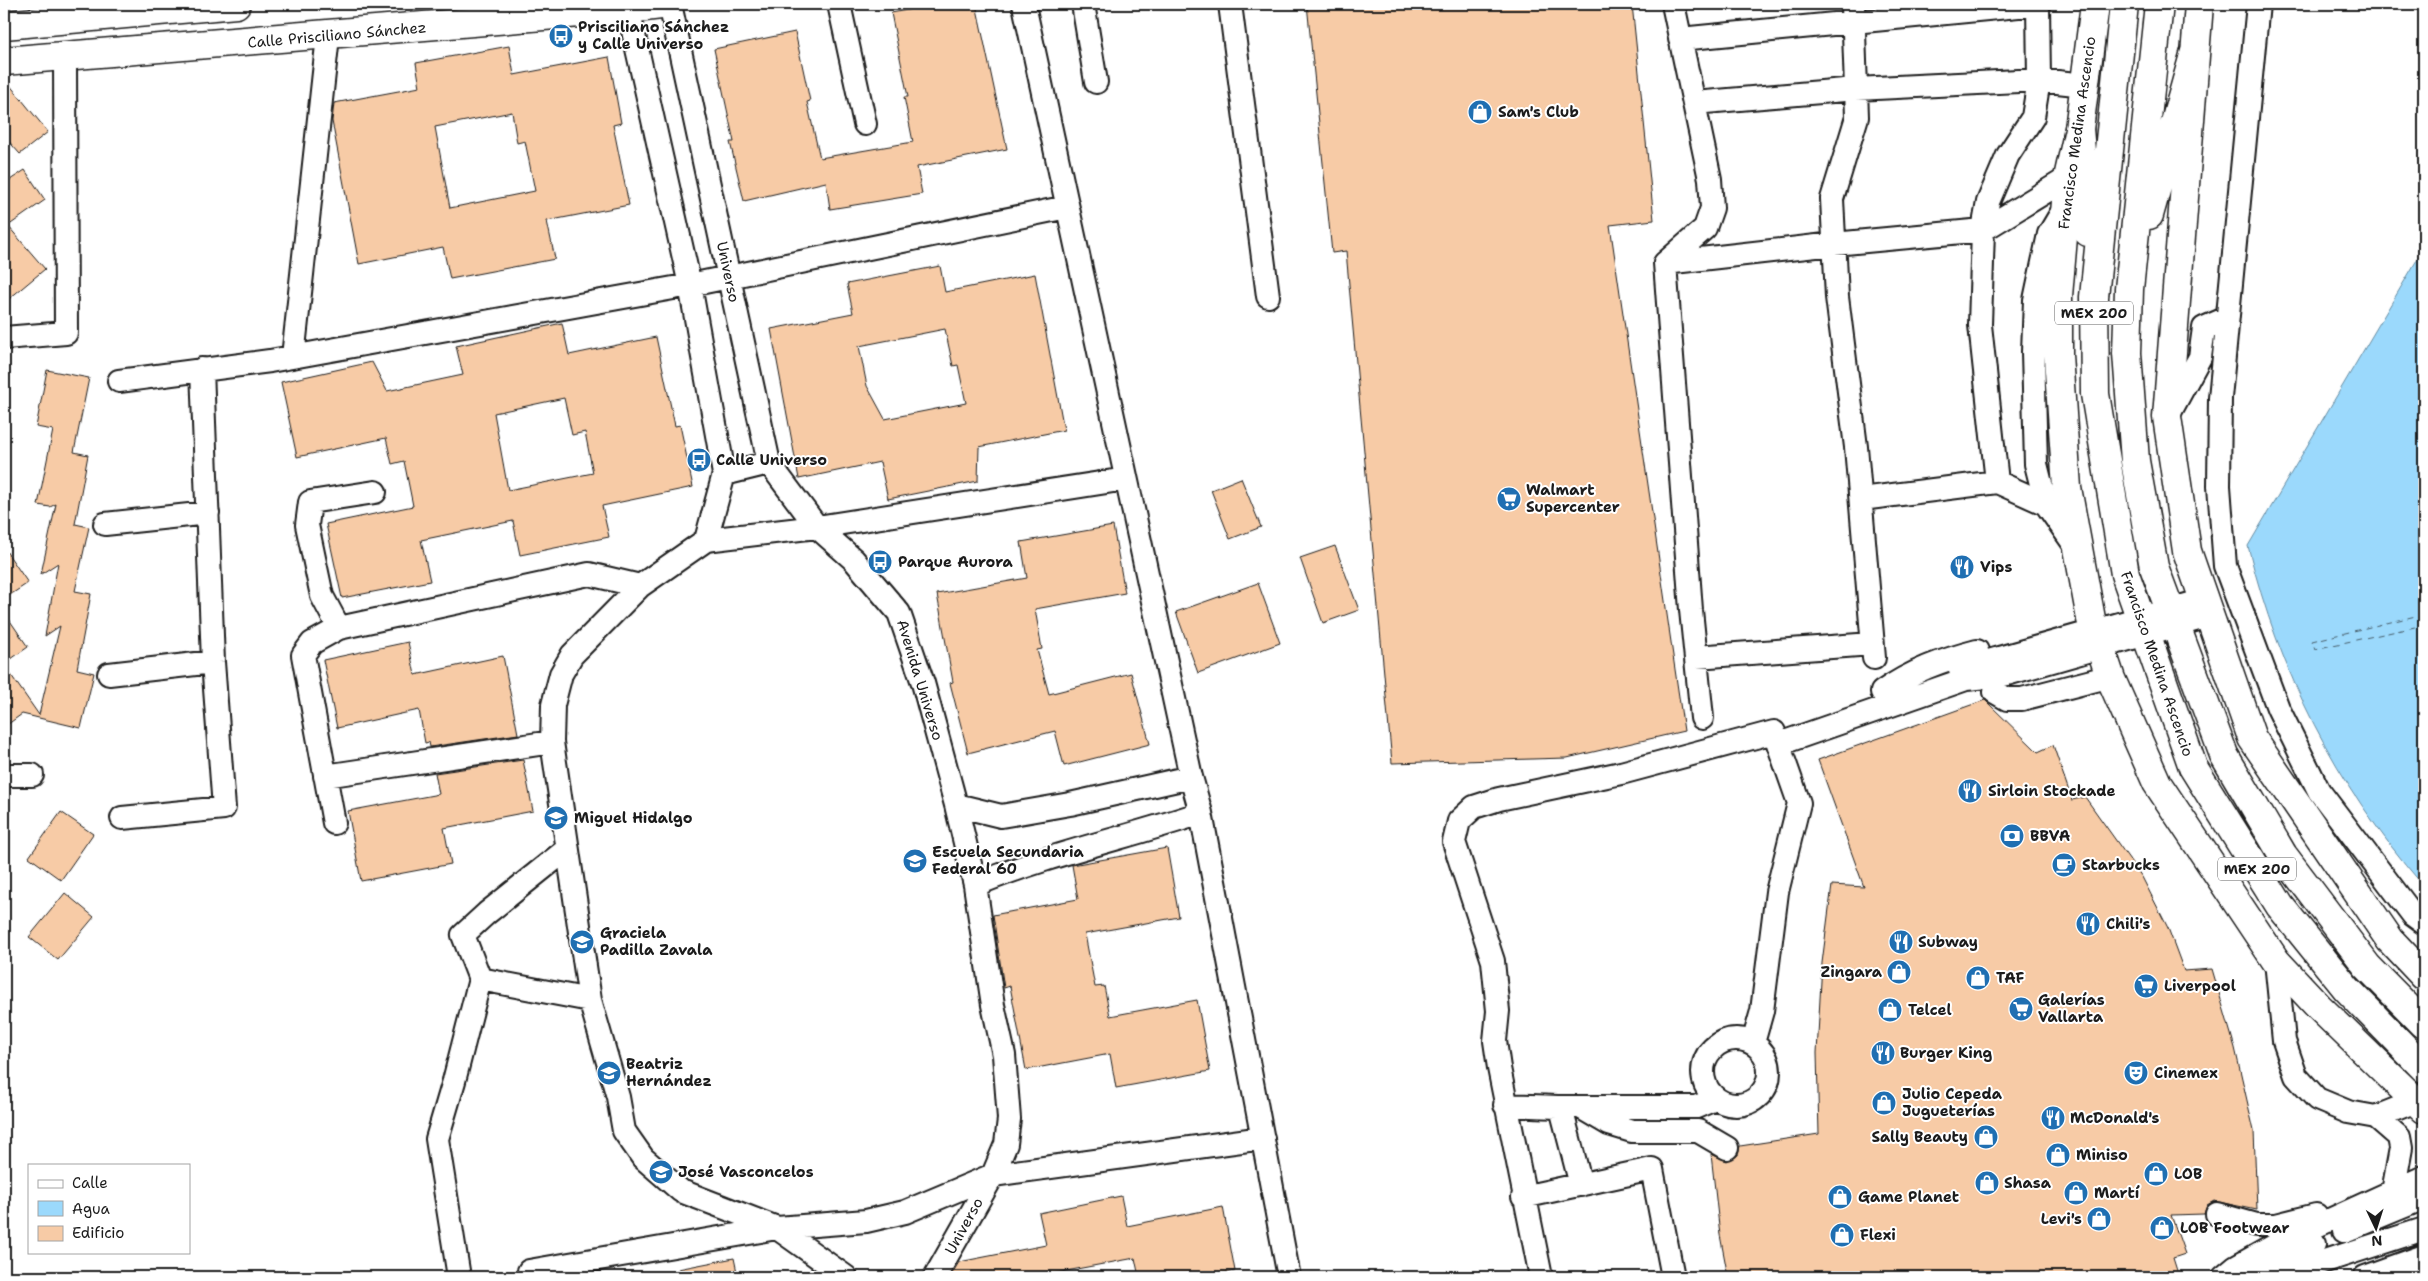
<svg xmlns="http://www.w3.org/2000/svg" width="2428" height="1281" font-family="'Shantell Sans',sans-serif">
<rect width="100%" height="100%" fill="#fff"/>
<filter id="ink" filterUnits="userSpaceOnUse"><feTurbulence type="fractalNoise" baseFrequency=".02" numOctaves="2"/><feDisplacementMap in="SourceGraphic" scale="10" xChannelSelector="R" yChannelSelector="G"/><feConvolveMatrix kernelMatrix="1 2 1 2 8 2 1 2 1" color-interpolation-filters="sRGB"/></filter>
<g filter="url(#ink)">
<!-- water -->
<path fill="#9bd9fc" stroke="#688da2" d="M2424,248V882L2421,883C2336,784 2279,672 2248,546Z"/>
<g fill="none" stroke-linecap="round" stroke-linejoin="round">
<!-- ferry -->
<path stroke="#485e6a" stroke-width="1" stroke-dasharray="6 5" stroke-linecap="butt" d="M2424,614L2312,641L2315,649L2424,625"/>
</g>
<!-- building -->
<path fill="#f7cba6" stroke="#1c1c1c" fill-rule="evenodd" d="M940,4H976L1007,149L917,167L922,194L830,209L826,182L744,201L730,142H734L714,49L795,32L810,101L807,102L820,158L913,142L904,97H908L891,13Z
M1307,4H1632L1654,220L1610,225L1684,731L1567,758L1392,763L1346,251L1332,253Z
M509,46L514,75L609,57L621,123L613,125L629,205L547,221L555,259L450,279L443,247L359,264L332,121L334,103L420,87L416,63ZM512,112L517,143L525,141L535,191L450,208L435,127Z
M4,78L48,132L20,154L4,136Z
M25,170L45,200L8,226L45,269L4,303V184Z
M940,266L945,292L1035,274L1064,430L979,447L978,481L888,499L880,462L799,479L771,329L853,313L847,284ZM945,329L953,366L958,365L966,403L885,419L867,386L859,346Z
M562,323L569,355L656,337L675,426L680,425L693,487L602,506L609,537L520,555L513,521L421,540L430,581L342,598L326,524L413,506L404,461L392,464L386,438L297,457L281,382L372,362L387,391L463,375L456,346ZM564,398L572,435L585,432L593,473L508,490L494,413Z
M47,370L89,378L74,452L88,455L75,524L89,527L75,591L91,594L77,669L94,673L81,728L22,714L4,727V665L39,715L60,626L45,636L58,563L41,574L56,504L50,507L38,505L53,430L36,427Z
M1241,478L1261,527L1230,539L1211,490Z
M1113,526L1125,593L1035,609L1042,649L1037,650L1049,694L1131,673L1150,744L1064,766L1055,731L968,753L950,683L953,682L937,594L1027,578L1021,542Z
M1335,546L1359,610L1323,623L1300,558Z
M4,548L28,583L4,599Z
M1258,583L1280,643L1198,673L1176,612Z
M4,612L28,647L4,664Z
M408,642L415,675L503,656L518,734L430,747L429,742L425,743L419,710L337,728L323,660Z
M1985,700L2038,752L2053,745L2072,800L2085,797L2142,877L2168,928L2184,971L2212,969L2235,1048L2254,1131L2257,1210L2214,1201L2207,1205L2204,1214L2171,1215L2185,1254L2173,1258L2179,1277H1728L1720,1235L1711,1154L1727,1161L1738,1155L1740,1146L1819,1134L1817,1053L1822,963L1832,885L1864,887L1818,760Z
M523,760L533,811L444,828L451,864L361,881L348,811L439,794L435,773Z
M61,812L93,834L61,880L29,857Z
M1167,848L1179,917L1085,934L1095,987L1104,986L1110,1016L1197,1000L1210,1071L1116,1088L1110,1054L1026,1070L1010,986L1004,988L993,915L1078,899L1072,865Z
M65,893L94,917L58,960L29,937Z
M1121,1196L1127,1226L1223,1207L1235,1271L1206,1277H1139L1135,1258L1045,1275V1277H950L959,1262L1046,1245L1039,1213Z
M734,1258L738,1277H679L678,1269Z"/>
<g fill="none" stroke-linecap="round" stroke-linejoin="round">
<defs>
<path id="minor" d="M627,4L690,285L724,474L706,540
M670,4L769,463L817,527L854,560L899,613L923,683L956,805L975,885L993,1005L1004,1055L1009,1119L1006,1144L993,1175L935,1277
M839,4L865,124
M1083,4L1096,82
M1230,4L1268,296
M1673,4L1710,179L1712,208L1705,228L1665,263L1691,610L1702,718
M1853,4L1857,117L1832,199L1837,297L1856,447L1874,658
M2258,4L2220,398L2219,486L2225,566L2278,708L2319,791L2413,915L2424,923
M1024,5L1191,777L1201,813L1289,1277
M1680,39L2039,4
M1694,103L1856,89L2039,80L2085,85
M1665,263L1834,244L1983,230L2068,178
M4,338L66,333L65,57
M293,357L328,36
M119,381L270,361L690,285L1067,207
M2169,414L2200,357L2204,328L2227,318
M724,474L769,463
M1997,482L2046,504L2076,547
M1861,499L1997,482L1980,325L1983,230L1988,202L2008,155L2033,117L2039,80L2038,4
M2046,504L2036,464L2033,352L2035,300L2049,234L2065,207
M105,524L208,513
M339,628L322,596L307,525L310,502L375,492
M1696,657L1872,644
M1960,669L2204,600
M109,674L213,662
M1882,692C1912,671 1942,660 1977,651
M1995,692L2007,699H2022L2111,676
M1779,744L1966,679L2000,676L2209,616
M4,775H32
M325,776L552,742
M956,805L1001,816L1070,804L1191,777
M122,818L224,808L213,662L202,369
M334,823L303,655L312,643L339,628L589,574L640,586
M975,885C1049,854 1126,838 1201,813
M2276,961L2284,1041L2296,1076L2317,1099L2348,1112L2376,1117L2416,1101
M480,979L463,935L487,913L567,849
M1703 1072a33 33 0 1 1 66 0a33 33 0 1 1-66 0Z
M1505,1105L1558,1107L1562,1112L1581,1185
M1558,1107H1696L1715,1099
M1580,1107L1609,1124L1632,1131H1698L1727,1148
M2376,1117L2399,1137L2401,1148L2393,1192
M1523,1197L1652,1169L1673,1277
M2217,1214L2257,1225H2276L2316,1215
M2344,1231L2424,1198
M529,1271L777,1228L866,1221L905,1212L993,1175L1263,1138
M459,1277L437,1139L454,1081L480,979L590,1000
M846,1277L777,1228L681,1191L643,1158L624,1131L618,1097L590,1000L552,742L553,705L561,674L572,655L640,586L706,540L817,527L1126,479
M1541,1277L1499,1068L1495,1041L1498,1011L1493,961L1454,842L1459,821L1474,807L1499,799L1621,773L1774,732L1799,803L1777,892L1762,1011L1753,1043
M2224,1277L2236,1267L2277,1244L2424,1177
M2258,1277L2291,1254L2315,1244
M2276,1277L2424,1229
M2365,1277L2424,1256"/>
<path id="major" d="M2095,4L2079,129L2068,178L2058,296V355L2067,488L2091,619L2111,679L2157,783L2276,961L2319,1007L2424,1109
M2199,4L2167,417L2187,551L2252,738L2390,940L2424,976
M4,25L236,4
M4,61L628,9L669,4"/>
<path id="highway" d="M2124,4L2094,297L2095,394L2125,574L2193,767L2280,906L2347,989L2424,1068
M2159,4L2129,289L2127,353L2135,461L2154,567L2224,755L2283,855L2367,966L2424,1024
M2079,129L2088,232
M2149,215L2194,55"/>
</defs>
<!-- minor casing -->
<use href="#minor" stroke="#1c1c1c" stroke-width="26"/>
<!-- major casing -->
<use href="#major" stroke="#1c1c1c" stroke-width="31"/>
<!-- highway casing -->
<use href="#highway" stroke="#1c1c1c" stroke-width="31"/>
<!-- minor -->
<use href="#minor" stroke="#fff" stroke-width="22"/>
<!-- major -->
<use href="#major" stroke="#fff" stroke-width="28"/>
<!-- highway -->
<use href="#highway" stroke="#fff" stroke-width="28"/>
</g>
</g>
<!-- icons -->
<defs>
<symbol id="bus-disc" viewBox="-11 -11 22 22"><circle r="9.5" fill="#1f6fb2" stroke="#fff"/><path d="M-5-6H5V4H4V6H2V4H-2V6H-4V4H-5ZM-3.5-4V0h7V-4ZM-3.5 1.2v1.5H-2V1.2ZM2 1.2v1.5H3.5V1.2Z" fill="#fff"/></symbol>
<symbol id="shop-disc" viewBox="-11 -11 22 22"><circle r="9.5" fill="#1f6fb2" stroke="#fff"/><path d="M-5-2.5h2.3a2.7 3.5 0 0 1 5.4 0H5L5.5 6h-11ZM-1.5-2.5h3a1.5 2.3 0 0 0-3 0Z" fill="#fff"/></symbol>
<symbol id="supermarket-disc" viewBox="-11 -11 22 22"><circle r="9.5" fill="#1f6fb2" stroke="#fff"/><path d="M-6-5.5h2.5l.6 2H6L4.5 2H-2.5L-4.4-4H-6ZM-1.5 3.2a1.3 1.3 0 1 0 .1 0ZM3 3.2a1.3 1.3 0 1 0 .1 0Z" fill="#fff"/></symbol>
<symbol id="restaurant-disc" viewBox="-11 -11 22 22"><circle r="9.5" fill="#1f6fb2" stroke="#fff"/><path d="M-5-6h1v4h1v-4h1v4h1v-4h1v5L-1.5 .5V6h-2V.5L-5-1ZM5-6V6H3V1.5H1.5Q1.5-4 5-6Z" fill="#fff"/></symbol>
<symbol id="school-disc" viewBox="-11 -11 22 22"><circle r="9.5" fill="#1f6fb2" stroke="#fff"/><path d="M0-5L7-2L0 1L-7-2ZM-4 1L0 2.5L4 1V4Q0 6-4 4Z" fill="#fff"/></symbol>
<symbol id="bank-disc" viewBox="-11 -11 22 22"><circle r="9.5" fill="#1f6fb2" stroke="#fff"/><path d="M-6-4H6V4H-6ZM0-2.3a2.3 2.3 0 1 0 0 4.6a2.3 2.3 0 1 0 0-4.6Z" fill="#fff"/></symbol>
<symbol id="cafe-disc" viewBox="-11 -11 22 22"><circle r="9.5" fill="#1f6fb2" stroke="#fff"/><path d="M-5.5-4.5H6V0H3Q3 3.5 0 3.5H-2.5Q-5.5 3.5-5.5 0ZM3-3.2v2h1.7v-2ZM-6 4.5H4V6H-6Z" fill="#fff"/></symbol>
<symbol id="theatre-disc" viewBox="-11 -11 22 22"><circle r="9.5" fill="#1f6fb2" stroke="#fff"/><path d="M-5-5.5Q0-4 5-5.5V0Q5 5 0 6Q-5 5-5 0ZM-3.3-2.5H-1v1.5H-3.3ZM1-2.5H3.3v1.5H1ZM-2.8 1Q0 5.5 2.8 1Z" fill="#fff"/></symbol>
</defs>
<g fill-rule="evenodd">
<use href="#bus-disc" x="547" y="22" width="28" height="28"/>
<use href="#shop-disc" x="1466" y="98" width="28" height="28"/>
<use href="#bus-disc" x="685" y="446" width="28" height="28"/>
<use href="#supermarket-disc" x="1495" y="485" width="28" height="28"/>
<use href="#bus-disc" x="866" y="548" width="28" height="28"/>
<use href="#restaurant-disc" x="1948" y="553" width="28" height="28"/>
<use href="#restaurant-disc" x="1956" y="777" width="28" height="28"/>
<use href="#school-disc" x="542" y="804" width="28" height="28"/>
<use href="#bank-disc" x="1998" y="822" width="28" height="28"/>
<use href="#school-disc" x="901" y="847" width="28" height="28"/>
<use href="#cafe-disc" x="2050" y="851" width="28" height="28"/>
<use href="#restaurant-disc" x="2074" y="910" width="28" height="28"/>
<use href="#school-disc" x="568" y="928" width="28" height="28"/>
<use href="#restaurant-disc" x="1887" y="928" width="28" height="28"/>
<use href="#shop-disc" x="1885" y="958" width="28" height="28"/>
<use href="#shop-disc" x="1964" y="964" width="28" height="28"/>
<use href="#supermarket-disc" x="2132" y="972" width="28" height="28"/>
<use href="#supermarket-disc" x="2007" y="995" width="28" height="28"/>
<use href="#shop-disc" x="1876" y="996" width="28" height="28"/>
<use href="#restaurant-disc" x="1869" y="1039" width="28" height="28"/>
<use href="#school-disc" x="595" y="1059" width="28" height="28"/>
<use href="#theatre-disc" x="2122" y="1059" width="28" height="28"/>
<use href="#shop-disc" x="1870" y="1089" width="28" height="28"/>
<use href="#restaurant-disc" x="2039" y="1104" width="28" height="28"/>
<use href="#shop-disc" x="1972" y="1123" width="28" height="28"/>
<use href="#shop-disc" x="2044" y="1141" width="28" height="28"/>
<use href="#school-disc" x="647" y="1158" width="28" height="28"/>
<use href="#shop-disc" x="2142" y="1160" width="28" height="28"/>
<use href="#shop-disc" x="1973" y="1169" width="28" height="28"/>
<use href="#shop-disc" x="2062" y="1179" width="28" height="28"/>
<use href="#shop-disc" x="1826" y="1183" width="28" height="28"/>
<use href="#shop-disc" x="2085" y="1205" width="28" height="28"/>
<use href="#shop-disc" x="2148" y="1214" width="28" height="28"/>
<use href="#shop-disc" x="1828" y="1221" width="28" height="28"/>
</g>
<g text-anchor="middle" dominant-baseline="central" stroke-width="4" stroke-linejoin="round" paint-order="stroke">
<!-- shield labels -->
<g fill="#fff" stroke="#606060" stroke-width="1">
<rect x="2055" y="301.5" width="78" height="23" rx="4"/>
<rect x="2218" y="857.5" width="78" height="23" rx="4"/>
</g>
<g font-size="14" font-weight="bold" fill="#1c1c1c">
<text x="2094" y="313">MEX 200</text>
<text x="2257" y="869">MEX 200</text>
</g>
<!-- poi labels -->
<g font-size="15" font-weight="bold" fill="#1c1c1c" stroke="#fff" text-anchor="start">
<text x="578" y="27">Prisciliano Sánchez<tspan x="578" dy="17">y Calle Universo</tspan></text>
<text x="1498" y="112">Sam's Club</text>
<text x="716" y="460">Calle Universo</text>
<text x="1526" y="490">Walmart<tspan x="1526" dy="17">Supercenter</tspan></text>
<text x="898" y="562">Parque Aurora</text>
<text x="1980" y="567">Vips</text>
<text x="1988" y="791">Sirloin Stockade</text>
<text x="574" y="818">Miguel Hidalgo</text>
<text x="2030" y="836">BBVA</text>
<text x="932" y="852">Escuela Secundaria<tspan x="932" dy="17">Federal 60</tspan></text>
<text x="2082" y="865">Starbucks</text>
<text x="2106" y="924">Chili's</text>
<text x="600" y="933">Graciela<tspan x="600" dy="17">Padilla Zavala</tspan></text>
<text x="1918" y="942">Subway</text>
<text x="1882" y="972" text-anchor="end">Zingara</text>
<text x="1996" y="978">TAF</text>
<text x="2164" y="986">Liverpool</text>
<text x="2038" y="1000">Galerías<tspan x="2038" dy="17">Vallarta</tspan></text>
<text x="1908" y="1010">Telcel</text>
<text x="1900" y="1053">Burger King</text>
<text x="626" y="1064">Beatriz<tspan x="626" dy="17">Hernández</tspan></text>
<text x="2154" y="1073">Cinemex</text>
<text x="1902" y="1094">Julio Cepeda<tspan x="1902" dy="17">Jugueterías</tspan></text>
<text x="2070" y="1118">McDonald's</text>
<text x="1968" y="1137" text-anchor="end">Sally Beauty</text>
<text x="2076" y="1155">Miniso</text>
<text x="678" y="1172">José Vasconcelos</text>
<text x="2174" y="1174">LOB</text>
<text x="2004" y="1183">Shasa</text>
<text x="2094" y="1193">Martí</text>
<text x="1858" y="1197">Game Planet</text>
<text x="2082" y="1219" text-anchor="end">Levi's</text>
<text x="2180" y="1228">LOB Footwear</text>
<text x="1860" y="1235">Flexi</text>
</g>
<!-- street labels -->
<g font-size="15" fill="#1c1c1c" stroke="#fff">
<text transform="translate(337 35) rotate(-5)">Calle Prisciliano Sánchez</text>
<text transform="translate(2077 133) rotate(-82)">Francisco Medina Ascencio</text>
<text transform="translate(728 272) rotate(78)">Universo</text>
<text transform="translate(2157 664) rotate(71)">Francisco Medina Ascencio</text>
<text transform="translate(920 680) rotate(73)">Avenida Universo</text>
<text transform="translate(964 1226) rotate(-61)">Universo</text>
</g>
</g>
<!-- margin -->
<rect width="2428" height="1281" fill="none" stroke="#fff" stroke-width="20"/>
<rect x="10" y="10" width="2408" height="1261" fill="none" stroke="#1c1c1c" stroke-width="2" filter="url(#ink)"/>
<!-- legend -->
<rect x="28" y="1164" width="162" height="90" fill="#ffffff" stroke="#a4a4a4"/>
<rect x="38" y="1180" width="25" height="8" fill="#ffffff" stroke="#a4a4a4"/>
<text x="72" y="1188" font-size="15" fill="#1c1c1c">Calle</text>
<rect x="38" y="1201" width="25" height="15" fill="#9bd9fc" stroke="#a4a4a4"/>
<text x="72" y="1214" font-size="15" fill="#1c1c1c">Agua</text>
<rect x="38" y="1226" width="25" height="15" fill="#f7cba6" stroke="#a4a4a4"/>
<text x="72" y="1238" font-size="15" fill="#1c1c1c">Edificio</text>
<!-- north arrow -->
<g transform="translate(2376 1228) rotate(176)" stroke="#ffffff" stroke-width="4" paint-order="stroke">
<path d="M0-4L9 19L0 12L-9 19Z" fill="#1c1c1c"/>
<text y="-8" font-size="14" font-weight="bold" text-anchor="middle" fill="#1c1c1c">N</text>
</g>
</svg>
